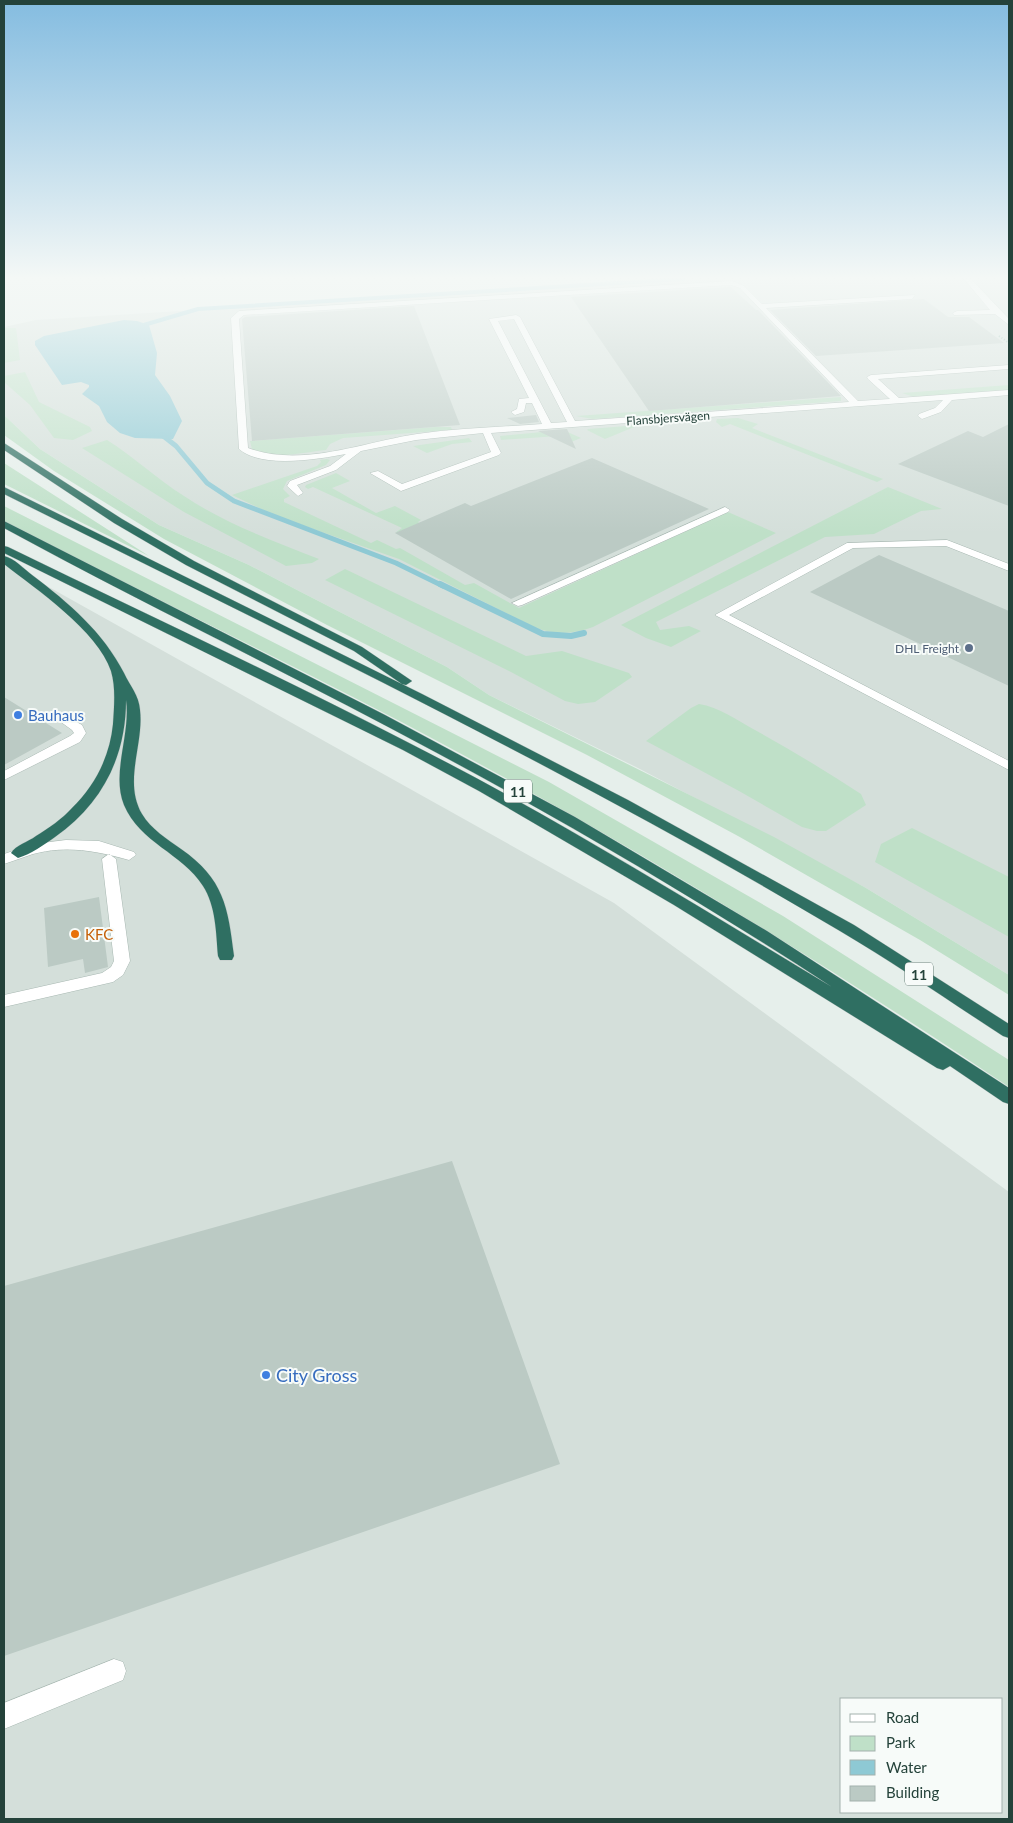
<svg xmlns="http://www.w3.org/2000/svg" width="1013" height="1823" font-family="Lato,sans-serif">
<rect width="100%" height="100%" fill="#e6efeb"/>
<!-- built -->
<path fill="#d4dfda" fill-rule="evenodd" d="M695,279H1009V975L866,888L638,768L489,695L447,667L299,591L249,565L159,525L40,449L4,415V327L36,320Z
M4,562L614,903L1009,1192V1819H4ZM842,1699H1002V1812H842Z"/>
<!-- green -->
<path fill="#bfe0c8" d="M4,328H16L20,360L4,363Z
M25,372L39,402L90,427L92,431L73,440L54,438L30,405L4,382V376Z
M1009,385V390L914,397L902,393Z
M841,397V401L828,402L593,419L576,416Z
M4,415L40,449L159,525L249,565L299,591L447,667L489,695L774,837L866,888L1009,975V995L920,940L738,836L587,755L327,625L164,539L54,471L4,435Z
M738,418L758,424L752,428L883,479L877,482L730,424L722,427L716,422L717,419Z
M639,425L605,439L587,430L588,429Z
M436,427H451L452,430L343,438L330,444L326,450C305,452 270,461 252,449L250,441Z
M563,430L581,438L571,442L558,436L501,440L500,436Z
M469,438L472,442L452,444L427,453L413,446Z
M107,440C134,457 157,479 184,496C226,524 273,541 319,559L312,563L286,566L184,512L82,448Z
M327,459L330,460L326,465L287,481L283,489L290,496L284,499V502L371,543L377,540L396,549L400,548L465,585L474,583L519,608L728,512L776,533L593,627C574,634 555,635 536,628L399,559L276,516L232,495L317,466L321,462L320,460Z
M4,463L149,556L4,484Z
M336,473L350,481L332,488L376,513L395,506L421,520L418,522L422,525H417L395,533L402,528L313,487L308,489L305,487L306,485Z
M888,487L942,509L921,511L874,534L825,537L656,622L660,630L689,626L701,631L671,647L646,638L621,625Z
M4,506L549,782L783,916L1009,1060V1087C829,966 645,853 454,750C306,670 153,599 4,521Z
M345,569L526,656L562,651L629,673L632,677L595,702L578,704L565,701L511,672L325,580Z
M699,704C719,707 737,720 755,730C791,750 826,771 861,794L866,805L826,831H817L802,827L739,791L646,741L691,708Z
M912,828L1009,877V937L875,862L881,844Z"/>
<!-- water -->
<path fill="#8ec9d4" d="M124,320L137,321L149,325L157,353L155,375L170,396L182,421L173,439L135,438L120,433L107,422L99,406L82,394L89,387V385L81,382L62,385L35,345V341L44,336Z"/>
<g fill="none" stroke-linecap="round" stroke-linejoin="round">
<!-- stream-far2 -->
<path stroke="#8ec9d4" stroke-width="4" d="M137,327L198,309L683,279"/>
<!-- stream-far1 -->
<path stroke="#8ec9d4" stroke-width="5" d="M162,435L176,446L207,483L234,501L396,563L443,586"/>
<!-- stream -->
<path stroke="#8ec9d4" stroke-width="6" d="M440,584L543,634L571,636L584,633"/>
</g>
<!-- building -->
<path fill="#bbcac4" d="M731,287L756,310H758L841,396L649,411L571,297Z
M924,299L948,317H969L1004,343L816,356L770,310Z
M414,306L460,425L252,441L242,319L245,317Z
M536,415L539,422L520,424L507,418Z
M1009,424V506L898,464L968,431L983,437Z
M567,429L576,449L538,431Z
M592,458L709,509L511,599L395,533L465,503L471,506Z
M879,555L1009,611V686L810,592Z
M4,697L62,733L4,765Z
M99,897L108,967L85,973L83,959L48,967L44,908Z
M452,1161L560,1464L4,1656V1286Z"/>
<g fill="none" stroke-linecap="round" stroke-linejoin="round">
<defs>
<path id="minor" d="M964,279H971L1009,319V325L995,314L954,315L953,313L957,311L990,310Z
M732,281L744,286L762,304L915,295L912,299L766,308L858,401L890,399L868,379L867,377L871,375L1009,365V369L878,379L899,398L1009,390V395L952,400L941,412L922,419L918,416L919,414L935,408L943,400L491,433L501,453L499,455L401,491L370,473L378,471L402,484L491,452L483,433L416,440L361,451L336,470L297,485L303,493L298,496L287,486L290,481L330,466L346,454C318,459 262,469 239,449L231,318L239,311ZM731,285L740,288L849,402L575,421L520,317L516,315L489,319L529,398L519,399L517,409L511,412L515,415L524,412L526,403H532L542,424C501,427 459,428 417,434C363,442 302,468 248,448L239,319L244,315ZM514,319L567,422L551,423L498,321Z
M725,507L730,510L728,512L522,605L518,606L512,603Z
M947,540L1009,564V571L946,546L853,548L729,615L1009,761V770L715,615L847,543Z
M60,713L82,725L86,733L80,742L4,780V771L70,736L74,733L72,730L54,717Z
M66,840L99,841L134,852L136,855L129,860C96,851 67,845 33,854C23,857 14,861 4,864V854L34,844Z
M109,854L116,859L130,961L123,975L113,982L4,1007V995L102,973L111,967L114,961L102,859Z
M114,1659L123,1662L126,1671L123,1680L4,1729V1703Z"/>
<path id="highway" d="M4,443L122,519L194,561L362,647L412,681L406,685L402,684L354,651L186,565L114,523L4,450Z
M4,487L422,694L628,800L854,925L1009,1024V1038L1003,1036C949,1001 896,964 840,931C570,770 285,634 4,494Z
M4,521L385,715L575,817L767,931L1009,1088V1104L1003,1102L950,1066L943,1070L937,1068L674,905L479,791L403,750L4,553V546L8,547C143,613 280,676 413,745C557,818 694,904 832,987C705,904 573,826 439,754C295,676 147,606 4,528Z
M4,556C14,558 24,569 32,575C69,603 103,632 124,673C130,686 139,695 140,710C144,745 123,781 142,814C151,829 167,839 181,849C224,879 228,907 234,956L232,960H220L218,956C216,933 216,906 203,886C182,853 140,843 124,805C111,773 131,734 126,700C126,757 102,804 55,837C44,845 31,854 18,858L11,853C16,845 28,842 36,836C49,828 62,819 72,808C95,786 110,756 113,724C114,707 116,688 111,671C98,631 36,589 4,564Z"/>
</defs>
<!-- minor casing -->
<use href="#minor" stroke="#a8b8b2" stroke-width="1"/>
<!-- highway casing -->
<use href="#highway" stroke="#c2cac8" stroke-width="1"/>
<!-- path -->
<path stroke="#86b3a5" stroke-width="2" stroke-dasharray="1 2" stroke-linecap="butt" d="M999,336L1009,343"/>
<!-- minor -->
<use href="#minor" fill="#fff" fill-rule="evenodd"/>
<!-- highway -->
<use href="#highway" fill="#2f6f62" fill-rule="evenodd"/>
</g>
<!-- sky -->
<linearGradient id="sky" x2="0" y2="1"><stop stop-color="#84bce0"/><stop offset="0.52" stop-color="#f4f8f6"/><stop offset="1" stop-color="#f4f8f6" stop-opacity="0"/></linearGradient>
<rect width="1013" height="534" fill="url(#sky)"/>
<!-- markers -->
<circle fill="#5c6f8a" stroke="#f7fbf9" stroke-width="2" cx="969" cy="648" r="5"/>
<g fill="#3f7fe0" stroke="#f7fbf9" stroke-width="2">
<circle cx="18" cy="715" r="5"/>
<circle cx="266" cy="1375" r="5"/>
</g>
<circle fill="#e8710a" stroke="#f7fbf9" stroke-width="2" cx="75" cy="934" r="5"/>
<g text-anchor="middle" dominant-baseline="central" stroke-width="4" stroke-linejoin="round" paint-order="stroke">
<!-- far-street labels -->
<g font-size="12" fill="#24423a" stroke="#f7fbf9">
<text transform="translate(668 418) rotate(-4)">Flansbjersvägen</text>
</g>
<!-- far-service labels -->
<g font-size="12" fill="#4e5e75" stroke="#f7fbf9" text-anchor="end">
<text x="959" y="648">DHL Freight</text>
</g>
<!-- shield labels -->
<g fill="#f7fbf9" stroke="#637a73" stroke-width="1">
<rect x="504" y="779.5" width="28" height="23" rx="4"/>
<rect x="905" y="962.5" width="28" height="23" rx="4"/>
</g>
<g font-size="14" font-weight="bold" fill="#24423a">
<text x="518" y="791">11</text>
<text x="919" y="974">11</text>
</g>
<!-- shop labels -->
<g font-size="15" fill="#366cbe" stroke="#f7fbf9" text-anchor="start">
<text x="28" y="715">Bauhaus</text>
</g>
<!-- food labels -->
<g font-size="15" fill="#c56008" stroke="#f7fbf9" text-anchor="start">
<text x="85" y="934">KFC</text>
</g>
<!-- near-shop labels -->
<g font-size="18" fill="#366cbe" stroke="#f7fbf9" text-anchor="start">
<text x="276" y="1375">City Gross</text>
</g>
</g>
<!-- border -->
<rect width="1013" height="1823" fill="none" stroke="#24423a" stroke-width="10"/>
<!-- legend -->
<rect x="840" y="1698" width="162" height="115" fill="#f7fbf9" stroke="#a3b1ad"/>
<rect x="850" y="1714" width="25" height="8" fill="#ffffff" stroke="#a3b1ad"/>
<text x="886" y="1723" font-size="15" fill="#24423a">Road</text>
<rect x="850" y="1736" width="25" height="15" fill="#bfe0c8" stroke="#a3b1ad"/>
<text x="886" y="1748" font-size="15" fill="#24423a">Park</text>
<rect x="850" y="1760" width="25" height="15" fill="#8ec9d4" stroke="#a3b1ad"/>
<text x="886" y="1773" font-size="15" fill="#24423a">Water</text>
<rect x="850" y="1786" width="25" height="15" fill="#bbcac4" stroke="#a3b1ad"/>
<text x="886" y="1798" font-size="15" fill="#24423a">Building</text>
</svg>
